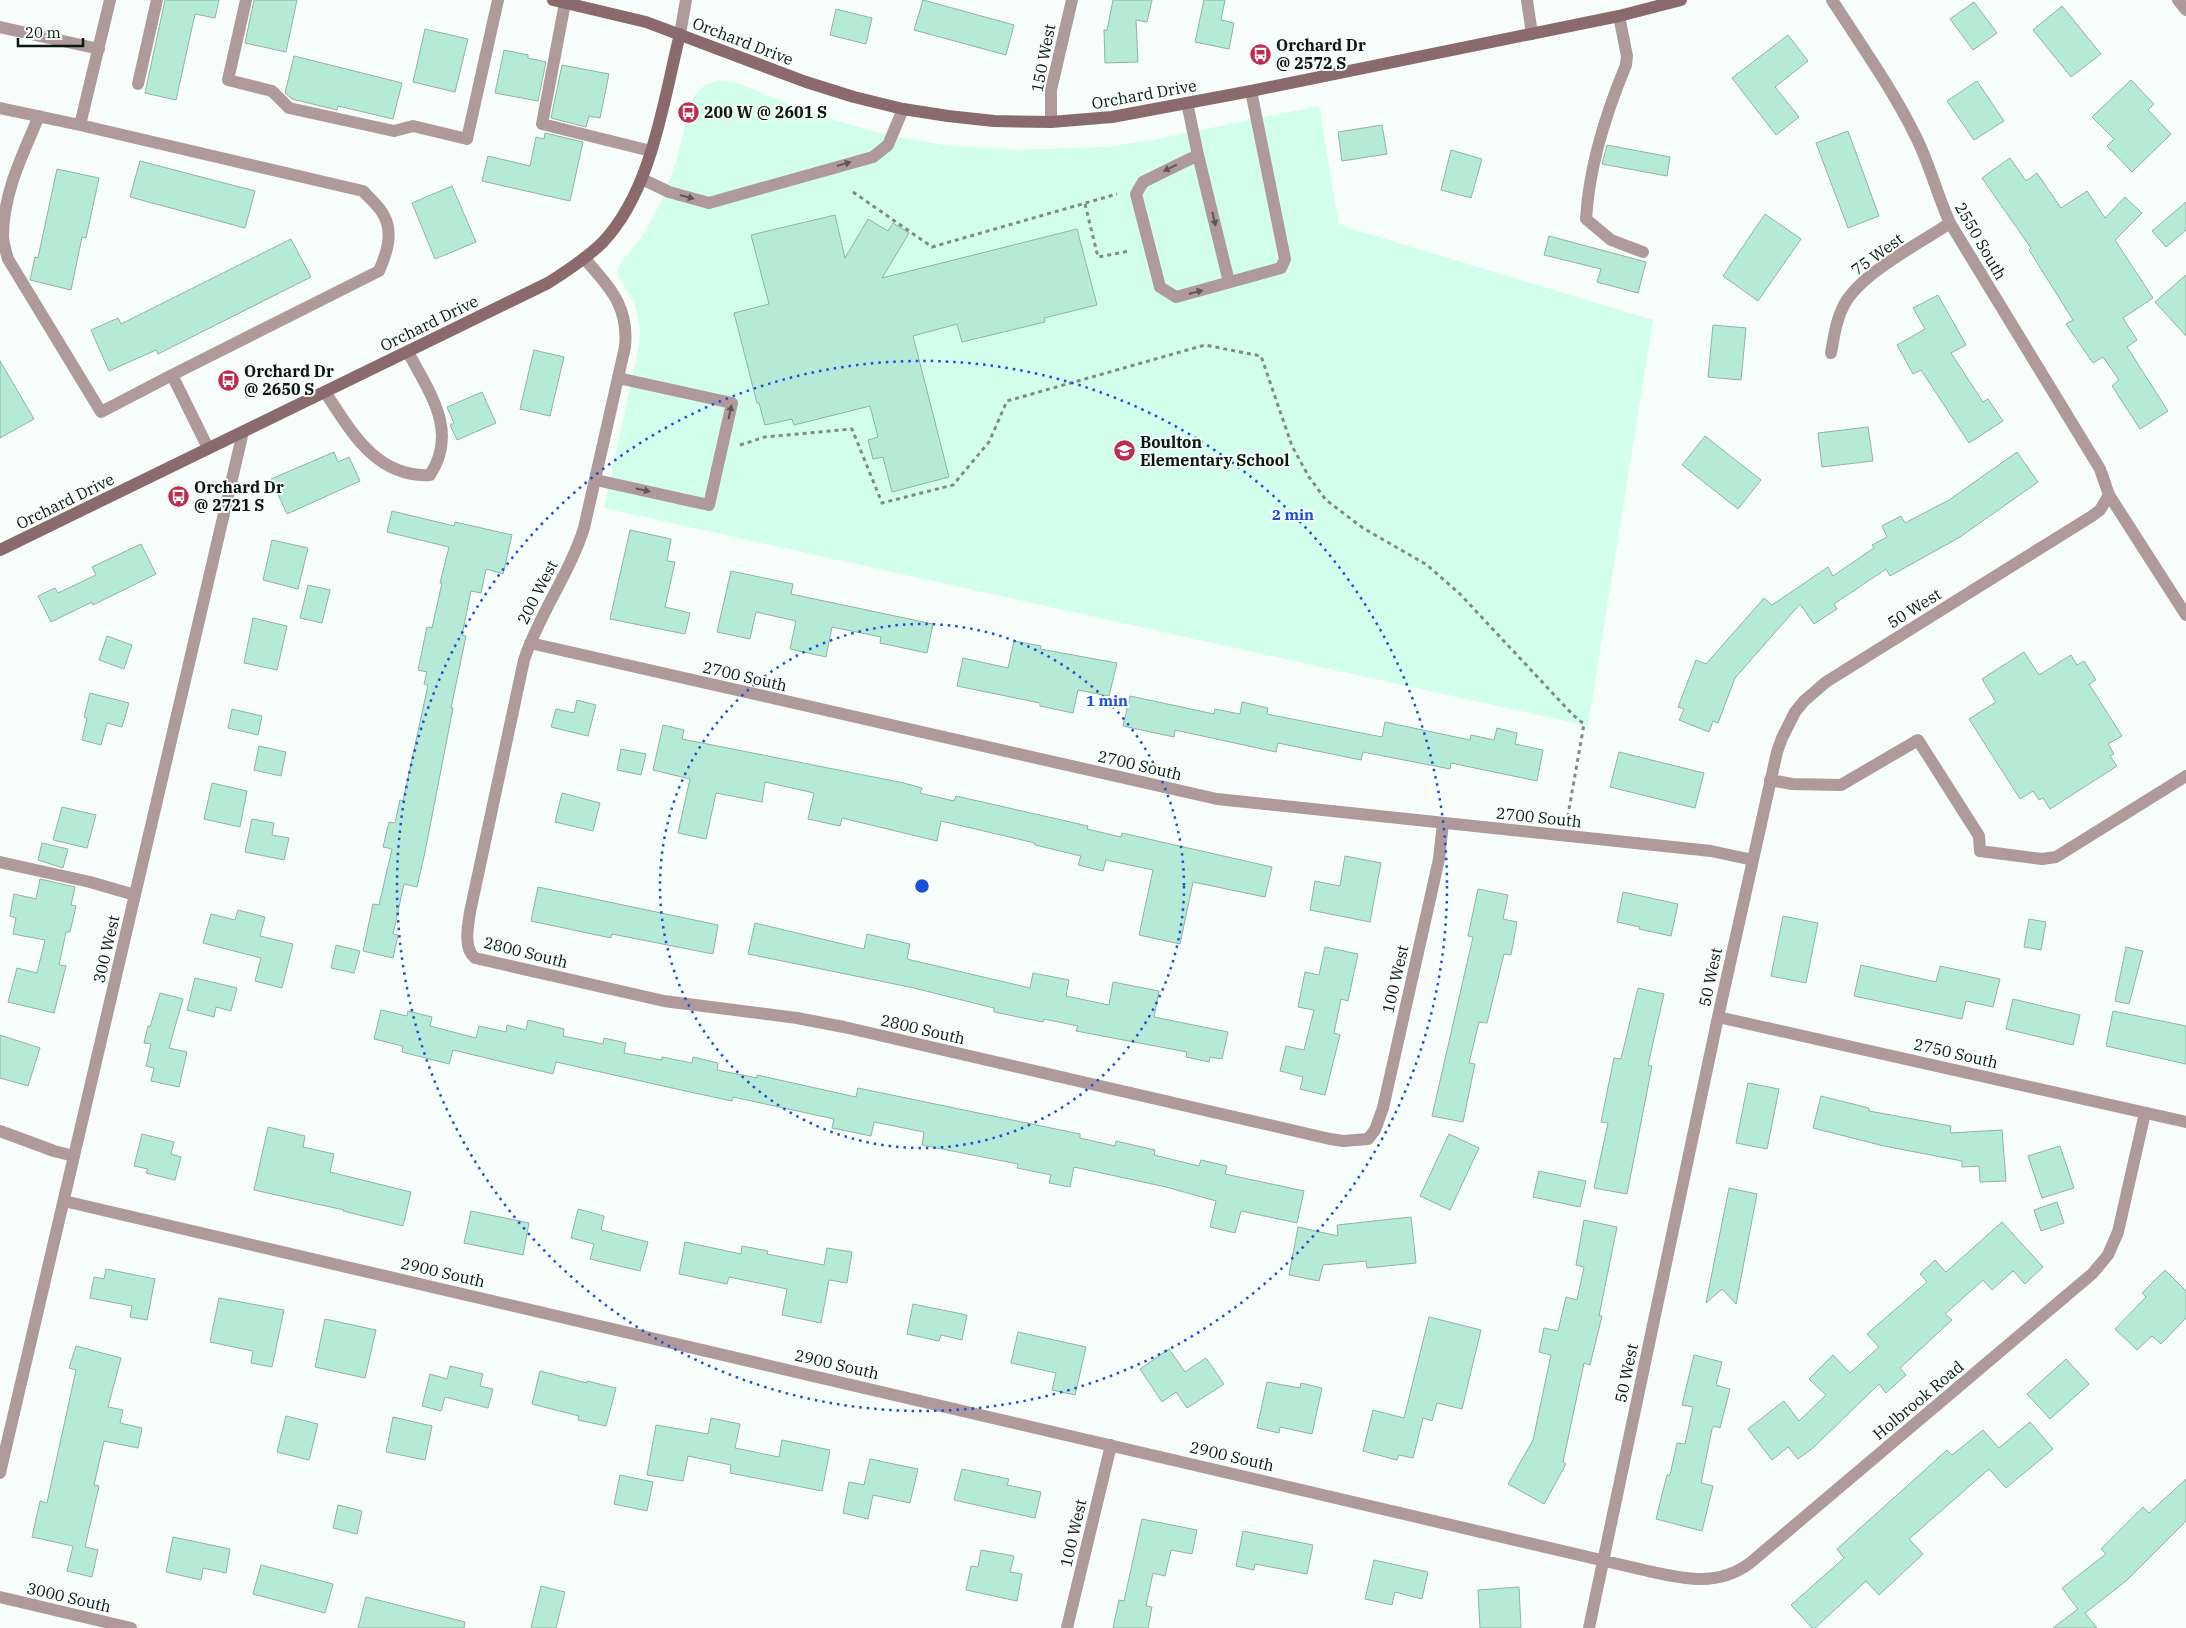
<svg xmlns="http://www.w3.org/2000/svg" width="2186" height="1628" font-family="'IBM Plex Serif',serif">
<rect width="100%" height="100%" fill="#f6fdfa"/>
<!-- built -->
<path fill="#d1ffec" d="M719,80L735,82L814,114L879,133L943,145L1017,150L1105,147L1152,140L1319,106L1339,225L1653,320L1588,726L604,508L639,346L640,330L634,301L618,276V269L620,264L642,237L661,203L676,162L690,106L694,96L704,86Z"/>
<!-- building -->
<path fill="#b5ebd6" stroke="#90b3a5" d="M165,0H219L215,18L195,14L176,100L145,93Z
M297,0L286,52L245,43L254,0Z
M923,0L1014,25L1006,55L914,30Z
M1113,0H1152L1147,22L1136,20L1138,62L1105,63L1104,30H1107Z
M1204,0H1225L1221,20L1234,23L1229,49L1195,42Z
M1974,2L1997,33L1973,50L1950,19Z
M2062,6L2101,54L2071,77L2033,30Z
M836,9L872,18L866,44L830,35Z
M425,29L468,39L455,92L413,82Z
M1788,35L1808,61L1775,87L1799,117L1776,135L1732,78Z
M504,50L528,55V58L546,62L538,101L495,93Z
M294,56L402,83L393,119L338,106L337,110L292,99L285,93Z
M562,65L609,74L600,118L589,116L586,127L551,118Z
M2131,80L2154,104L2148,110L2171,134L2132,172L2107,146L2114,139L2092,117Z
M1977,81L2004,121L1974,140L1947,101Z
M1382,125L1387,154L1342,161L1338,132Z
M1848,131L1879,216L1848,228L1816,143Z
M545,133L583,142L570,201L482,181L488,156L530,166L536,137L544,139Z
M1607,145L1670,157L1667,176L1602,164Z
M1451,150L1482,159L1471,198L1441,190Z
M2010,158L2026,181L2037,173L2061,208L2087,191L2105,218L2125,197L2142,213L2115,240L2153,298L2123,318L2137,340L2127,347L2168,411L2140,429L2112,386L2119,380L2103,357L2093,363L2066,324L2073,320L2029,250L2031,248L1982,178Z
M140,161L255,191L245,228L130,197Z
M57,169L99,178L86,238L82,237L71,290L30,280L35,257L38,258Z
M452,186L476,242L435,259L412,203Z
M2186,202V230L2166,247L2152,231Z
M1765,214L1801,239L1758,301L1723,276Z
M835,215L845,258L868,219L888,231L893,223L909,233L882,278L1077,229L1097,305L1044,318L1045,322L962,342L957,324L913,336L949,477L892,492L883,457L873,459L868,440L878,437L870,406L794,425L792,419L765,425L759,403H757L734,313L769,304L751,235Z
M1549,236L1646,262L1638,293L1597,282L1601,269L1544,255Z
M291,239L311,277L158,354L156,350L109,371L91,330L118,318L121,324Z
M2186,275V336L2155,302Z
M1938,295L1966,345L1951,353L1983,402L1988,399L2003,421L1969,443L1921,370L1913,374L1897,345L1925,329L1913,308Z
M1713,325L1746,328L1741,380L1708,377Z
M534,350L564,357L550,416L520,409Z
M0,361L34,419L0,438Z
M482,392L496,423L457,440L450,425L454,423L447,407Z
M1868,427L1873,461L1822,467L1818,433Z
M1705,436L1761,480L1738,509L1682,465Z
M334,452L338,462L349,457L360,481L287,514L271,479Z
M2017,452L2038,482L1960,537L1890,576L1886,569L1834,604L1837,609L1814,624L1800,604L1735,678L1718,723L1713,721L1709,732L1679,720L1684,709L1678,707L1696,660L1706,664L1764,598L1772,605L1828,567L1833,576L1874,548L1872,545L1887,537L1882,526L1901,516L1905,523L1949,500Z
M392,511L454,526L455,522L512,535L503,574L486,569L481,593L471,591L462,635L466,636L451,708H453L425,852L417,887L404,884L393,934L398,935L393,958L363,951L373,904L379,905L392,849L383,847L389,822L395,823L400,800L403,801L428,685L424,684L427,672L418,670L427,627L432,628L442,583H440L449,547L387,532Z
M630,530L671,539L667,561L675,562L665,607L690,613L685,634L610,619Z
M272,540L308,548L298,589L263,580Z
M141,544L156,574L93,605L92,602L51,622L38,596L55,588L58,593L96,575L92,567Z
M731,571L793,584L791,594L933,624L927,653L880,643L881,637L832,627L826,657L790,649L796,621L756,612L750,639L717,632Z
M308,585L330,590L322,623L300,618Z
M253,618L287,626L277,670L244,663Z
M107,636L132,645L124,669L99,660Z
M1014,641L1041,646L1040,649L1117,663L1109,696L1078,690L1073,713L1040,706V703L957,686L963,658L1008,668Z
M2024,652L2039,675L2071,655L2077,665L2084,661L2096,680L2089,684L2122,736L2108,744L2114,754L2110,756L2117,766L2050,809L2043,798L2039,800L2033,791L2020,799L1969,719L1996,702L1982,679Z
M90,693L129,703L122,727L107,723L101,745L82,740L87,718L84,717Z
M1130,696L1214,714L1215,709L1240,714L1242,702L1268,708L1267,714L1382,737L1385,722L1470,740L1471,735L1494,740L1497,728L1517,733L1515,744L1543,750L1537,781L1451,763L1450,769L1363,752L1361,760L1278,743L1276,752L1175,730L1174,737L1123,726Z
M577,700L596,705L588,736L551,727L556,709L574,713Z
M232,709L262,716L258,735L228,728Z
M663,725L684,730L682,739L904,783L922,788L920,793L954,801L956,796L1088,826L1087,829L1121,837L1122,833L1272,867L1265,897L1193,882L1180,944L1139,935L1153,870L1106,860L1103,871L1078,865L1081,856L1035,845V843L941,821L937,841L842,818L840,826L808,819L814,793L765,782L762,802L716,793L706,839L678,833L690,779L653,770Z
M259,746L286,752L281,776L254,770Z
M621,749L646,754L641,775L617,770Z
M1619,752L1704,773L1695,808L1610,787Z
M212,783L247,791L240,827L204,819Z
M562,793L600,803L593,831L555,822Z
M62,807L96,815L87,848L53,840Z
M252,819L274,823L272,835L289,838L284,860L245,852Z
M42,843L68,849L63,868L38,860Z
M1345,856L1381,863L1370,922L1310,910L1315,881L1340,886Z
M40,879L75,887L71,905L76,906L70,932H66L59,965L66,966L54,1013L8,1002L17,968L37,973L45,940L13,934L16,918L10,916L14,894L36,899Z
M538,887L718,925L713,954L612,934L611,938L531,921Z
M1478,889L1508,895L1503,919L1517,922L1511,955L1504,954L1487,1023L1479,1022L1469,1063L1475,1064L1463,1122L1432,1116L1473,937L1468,936Z
M1623,892L1678,904L1671,936L1639,929L1640,927L1617,922Z
M238,910L265,917L260,936L293,944L282,988L255,981L261,958L203,943L211,914L235,920Z
M1783,916L1818,923L1806,983L1771,976Z
M2029,919L2046,922L2041,950L2024,947Z
M755,923L864,949L867,934L910,944L907,959L1030,988L1033,973L1069,980L1066,996L1109,1005L1113,982L1159,991L1154,1017L1228,1032L1222,1059L1210,1057L1209,1062L1186,1057L1187,1052L1076,1031L1078,1026L1044,1019L1043,1022L994,1012V1008L914,988L748,954Z
M336,945L360,951L354,973L331,968Z
M1325,947L1358,954L1348,1001L1341,999L1334,1033L1340,1035L1325,1095L1300,1089L1303,1077L1280,1071L1286,1046L1304,1050L1314,1010L1298,1007L1305,972L1319,975Z
M2126,947L2143,951L2129,1004L2115,1001Z
M1861,965L1936,982L1940,966L2000,979L1993,1007L1966,1001L1962,1019L1854,996Z
M195,978L237,988L231,1011L216,1007L214,1017L187,1010Z
M1638,988L1664,994L1648,1065L1652,1066L1627,1194L1594,1188L1608,1123L1601,1122L1614,1058L1621,1059Z
M160,993L183,999L169,1048L187,1052L179,1087L151,1081L154,1068L146,1066L151,1044L144,1043L148,1026L150,1027Z
M2013,999L2080,1015L2073,1045L2006,1029Z
M381,1010L407,1016L408,1011L432,1017L430,1026L476,1038L479,1026L506,1032L507,1025L526,1030L528,1020L564,1029L563,1036L603,1044L604,1038L626,1043L624,1053L662,1060V1057L692,1063L693,1057L718,1063L717,1070L757,1078V1075L856,1097L858,1088L1080,1134V1138L1115,1146L1116,1141L1155,1150L1154,1155L1199,1166L1201,1160L1227,1166L1225,1174L1304,1191L1297,1223L1241,1211L1235,1233L1210,1227L1216,1201L1166,1187L1074,1167L1070,1187L1049,1183L1051,1175L1017,1168L1018,1164L922,1145L924,1132L874,1122L871,1136L832,1128L834,1119L733,1097L732,1101L690,1092L556,1062L553,1074L453,1050L449,1064L402,1052L403,1046L374,1039Z
M2113,1011L2186,1026V1064L2106,1046Z
M0,1035L40,1048L28,1086L0,1078Z
M1748,1083L1779,1089L1767,1149L1736,1143Z
M1821,1096L1869,1108V1111L1951,1126L1950,1133L2002,1130L2006,1181L1980,1182L1979,1166L1962,1167V1161L1884,1146L1813,1128Z
M268,1127L305,1136L303,1147L334,1154L330,1172L411,1192L403,1226L343,1211L344,1210L254,1190Z
M142,1134L174,1142L171,1154L181,1157L175,1180L146,1173L148,1169L134,1166Z
M1449,1134L1479,1148L1450,1210L1420,1196Z
M2060,1146L2074,1188L2042,1198L2028,1156Z
M1539,1171L1586,1181L1580,1207L1533,1197Z
M1729,1188L1757,1194L1736,1304L1722,1289L1706,1303Z
M2057,1202L2064,1223L2041,1231L2034,1210Z
M578,1209L604,1216L601,1230L648,1242L640,1271L590,1259L594,1244L571,1238Z
M471,1211L529,1223L523,1255L464,1243Z
M1411,1217L1416,1263L1367,1268L1366,1261L1323,1265L1319,1281L1289,1275L1298,1227L1338,1236L1337,1225Z
M1584,1220L1617,1227L1599,1316H1602L1590,1365L1584,1363L1563,1462L1566,1464L1544,1504L1508,1484L1533,1440L1551,1355L1539,1352L1544,1328L1558,1331L1566,1297L1577,1300L1584,1267L1576,1265Z
M2002,1222L2043,1267L2025,1284L2013,1271L1992,1290L1983,1280L1945,1314L1952,1320L1900,1368L1906,1375L1886,1393L1879,1384L1813,1448L1798,1459L1788,1447L1772,1460L1748,1429L1784,1401L1799,1421L1826,1395L1809,1379L1833,1355L1850,1373L1879,1347L1867,1334L1927,1282L1920,1274L1935,1260L1946,1272Z
M685,1242L741,1254L742,1246L768,1251L767,1254L824,1265L827,1248L852,1252L847,1283L829,1280L821,1323L782,1315L787,1289L729,1277L727,1284L679,1274Z
M106,1269L155,1279L147,1320L130,1317L132,1306L90,1298L94,1277L104,1279Z
M2165,1270L2186,1291V1318L2161,1344L2152,1336L2137,1350L2115,1329L2146,1297L2142,1293Z
M219,1298L284,1310L272,1367L251,1363L253,1351L210,1342Z
M913,1304L967,1315L962,1340L941,1335L939,1341L907,1334Z
M1429,1317L1481,1330L1462,1409L1437,1403L1432,1421L1423,1418L1413,1458L1399,1455L1397,1460L1363,1451L1373,1410L1404,1418Z
M325,1319L376,1330L365,1378L315,1367Z
M1018,1332L1086,1347L1075,1395L1052,1390L1056,1373L1011,1363Z
M76,1346L121,1358L108,1407L123,1410L120,1423L142,1428L138,1448L104,1441L94,1485L99,1486L85,1547L98,1550L92,1577L67,1571L73,1546L32,1537L40,1501L47,1503L76,1370L69,1368Z
M1169,1349L1185,1372L1206,1358L1224,1384L1187,1408L1176,1392L1162,1402L1140,1369Z
M1694,1355L1722,1362L1716,1385L1730,1389L1720,1428L1714,1426L1712,1429L1701,1483L1713,1486L1702,1531L1656,1519L1667,1475H1670L1677,1443L1685,1444L1693,1407L1682,1405Z
M2066,1359L2089,1384L2050,1419L2027,1394Z
M450,1366L483,1374L480,1386L493,1389L488,1408L445,1397L441,1411L422,1406L430,1374L447,1379Z
M540,1371L587,1383V1381L616,1388L606,1426L578,1420L579,1416L532,1404Z
M1267,1382L1300,1388L1301,1383L1322,1388L1312,1434L1280,1427L1279,1433L1257,1428Z
M286,1416L318,1424L309,1460L277,1452Z
M393,1417L432,1426L425,1460L386,1452Z
M711,1418L740,1424L735,1448L779,1457L782,1440L830,1450L822,1491L730,1473L731,1465L688,1456L683,1481L647,1475L656,1425L708,1434Z
M2030,1422L2053,1449L2006,1488L1989,1469L1909,1539L1923,1554L1879,1595L1866,1581L1815,1628H1812L1791,1605L1844,1558L1837,1549L1947,1450L1952,1455L1983,1430L1999,1448Z
M870,1459L918,1469L910,1503L873,1495L868,1519L843,1513L849,1482L864,1485Z
M962,1469L1009,1479L1007,1485L1041,1492L1035,1518L954,1500Z
M620,1475L653,1482L647,1511L614,1504Z
M2186,1479V1521L2126,1581L2085,1613L2097,1628H2053L2078,1609L2062,1588L2106,1554L2101,1549L2143,1507L2149,1513Z
M338,1505L362,1511L357,1534L333,1528Z
M1142,1519L1197,1530L1192,1554L1171,1550L1165,1576L1153,1573L1146,1606L1152,1607L1148,1628H1113L1119,1600L1124,1601Z
M1243,1531L1313,1545L1307,1574L1255,1564L1254,1570L1236,1566Z
M173,1537L230,1549L226,1573L203,1568L201,1580L166,1572Z
M981,1550L1014,1556L1010,1572L1022,1574L1017,1601L966,1590L971,1566L978,1567Z
M1374,1560L1428,1572L1422,1599L1395,1592L1392,1605L1365,1599Z
M261,1565L333,1584L325,1613L253,1594Z
M541,1586L565,1592L556,1628H531Z
M1519,1587L1521,1628H1480L1478,1590Z
M366,1597L465,1622L464,1628H358Z"/>
<g fill="none" stroke-linecap="round" stroke-linejoin="round">
<!-- path -->
<path stroke="#808a86" stroke-width="3" stroke-dasharray="4 4" stroke-linecap="butt" d="M853,192L932,247L1117,194
M1085,204L1098,257L1129,251
M740,445L765,437L852,429L882,503L953,485L989,442L1007,401L1205,345L1261,356L1292,446L1309,477L1326,500L1363,528L1427,565L1460,594L1573,715L1584,724L1568,815"/>
<!-- service -->
<path stroke="#b0999b" stroke-width="12" d="M110,0L80,125L363,191C369,198 379,206 383,214C394,232 387,253 379,271L172,375L208,448
M246,0L228,80L272,91L289,108L394,131L413,126L467,139L498,0
M565,3L542,124L651,151
M1619,16L1627,56L1626,65C1606,113 1589,166 1586,219L1611,240L1643,252
M0,27L99,49
M138,84L157,0
M1187,103L1198,155L1143,182L1136,194L1160,287L1176,297L1281,268L1285,259L1251,91
M0,108L80,125
M39,116C23,154 3,193 3,236C3,243 6,252 8,259L101,412L172,375
M1198,155L1229,282
M642,179L669,192L709,203L873,157L888,145L903,109
M325,392C351,431 376,478 430,475C459,431 429,392 408,352
M596,480L709,505L732,403L618,378
M2109,495L2186,615
M1770,780L1792,784L1841,785L1918,740L1979,836L1980,851L2042,859L2056,857L2186,776
M0,862L90,882L135,895"/>
<!-- minor -->
<path stroke="#b0999b" stroke-width="12" d="M1527,0L1532,34
M1051,122V90L1072,0
M584,258C610,288 629,306 625,347L584,528C569,575 539,614 524,660L470,912C468,926 463,948 475,958L664,1001L797,1018L844,1027L1330,1139L1343,1141L1368,1139L1375,1130L1383,1108L1439,859L1443,823
M1831,353C1834,337 1836,320 1844,305C1861,273 1919,244 1950,223
M530,643L1217,799L1711,851L1753,860
M1718,1017L2186,1122
M0,1131L54,1151L74,1156
M64,1201L1648,1571C1684,1579 1718,1587 1750,1563L2092,1274L2108,1255L2118,1232L2145,1113
M0,1597L131,1628
M1067,1628L1111,1445
M1589,1628L1718,1017L1777,752L1782,738L1795,712L1804,701L1826,682L2092,516L2100,510L2109,495L2100,469L1950,223C1937,195 1930,165 1916,137C1893,90 1861,45 1832,0"/>
<!-- tertiary -->
<path stroke="#b0999b" stroke-width="12" d="M2178,0L2186,10
M680,34L686,0
M0,1473L243,432"/>
<!-- secondary -->
<path stroke="#8b6a6d" stroke-width="12" d="M553,0L646,22L806,82L854,97L903,109L948,116L994,121L1051,122L1112,117L1251,91L1619,16L1681,0
M0,550L548,283C567,271 587,258 603,242C652,190 663,102 680,34"/>
</g>
<!-- one-way arrows -->
<defs><path id="oneway-solid" d="M-6-.8H1V-3.2L6.5 0L1 3.2V.8H-6Z" transform="scale(1.25)"/></defs>
<g fill="#5d5856">
<use href="#oneway-solid" transform="translate(844 164) rotate(-16)"/>
<use href="#oneway-solid" transform="translate(1170 168) rotate(154)"/>
<use href="#oneway-solid" transform="translate(687 197) rotate(15)"/>
<use href="#oneway-solid" transform="translate(1214 219) rotate(77)"/>
<use href="#oneway-solid" transform="translate(1196 292) rotate(-15)"/>
<use href="#oneway-solid" transform="translate(730 412) rotate(-78)"/>
<use href="#oneway-solid" transform="translate(643 490) rotate(12)"/>
</g>
<!-- distance rings -->
<g fill="none" stroke="#1d4ed8" stroke-width="2.5" stroke-dasharray="2.5 5">
<circle cx="922" cy="886" r="262"/>
<circle cx="922" cy="886" r="525"/>
</g>
<!-- icons -->
<defs>
<symbol id="bus-disc" viewBox="-11 -11 22 22"><circle r="9.5" fill="#bd2d4f" stroke="#f6fdfa"/><path d="M-5-6H5V4H4V6H2V4H-2V6H-4V4H-5ZM-3.5-4V0h7V-4ZM-3.5 1.2v1.5H-2V1.2ZM2 1.2v1.5H3.5V1.2Z" fill="#fff"/></symbol>
<symbol id="school-disc" viewBox="-11 -11 22 22"><circle r="9.5" fill="#bd2d4f" stroke="#f6fdfa"/><path d="M0-5L7-2L0 1L-7-2ZM-4 1L0 2.5L4 1V4Q0 6-4 4Z" fill="#fff"/></symbol>
</defs>
<g fill-rule="evenodd">
<use href="#bus-disc" x="1248" y="42" width="25" height="25"/>
<use href="#bus-disc" x="676" y="100" width="25" height="25"/>
<use href="#bus-disc" x="216" y="368" width="25" height="25"/>
<use href="#school-disc" x="1112" y="438" width="25" height="25"/>
<use href="#bus-disc" x="166" y="484" width="25" height="25"/>
</g>
<g text-anchor="middle" dominant-baseline="central" stroke-width="4" stroke-linejoin="round" paint-order="stroke">
<!-- street labels -->
<g font-size="16" fill="#0a1712" stroke="#f6fdfa">
<text transform="translate(743 41) rotate(21)">Orchard Drive</text>
<text transform="translate(1043 58) rotate(-79)">150 West</text>
<text transform="translate(1144 94) rotate(-10)">Orchard Drive</text>
<text transform="translate(1981 241) rotate(60)">2550 South</text>
<text transform="translate(1877 254) rotate(-36)">75 West</text>
<text transform="translate(429 323) rotate(-26)">Orchard Drive</text>
<text transform="translate(65 501) rotate(-26)">Orchard Drive</text>
<text transform="translate(537 592) rotate(-63)">200 West</text>
<text transform="translate(1914 608) rotate(-32)">50 West</text>
<text transform="translate(745 676) rotate(13)">2700 South</text>
<text transform="translate(1140 765) rotate(13)">2700 South</text>
<text transform="translate(1539 817) rotate(6)">2700 South</text>
<text transform="translate(106 949) rotate(-77)">300 West</text>
<text transform="translate(526 952) rotate(14)">2800 South</text>
<text transform="translate(1710 977) rotate(-78)">50 West</text>
<text transform="translate(1395 979) rotate(-77)">100 West</text>
<text transform="translate(923 1029) rotate(13)">2800 South</text>
<text transform="translate(1956 1053) rotate(13)">2750 South</text>
<text transform="translate(443 1272) rotate(13)">2900 South</text>
<text transform="translate(837 1364) rotate(13)">2900 South</text>
<text transform="translate(1626 1373) rotate(-78)">50 West</text>
<text transform="translate(1918 1400) rotate(-40)">Holbrook Road</text>
<text transform="translate(1232 1456) rotate(13)">2900 South</text>
<text transform="translate(1073 1533) rotate(-77)">100 West</text>
<text transform="translate(69 1597) rotate(13)">3000 South</text>
</g>
<!-- poi labels -->
<g font-size="16" font-weight="bold" fill="#0a1712" stroke="#f6fdfa" text-anchor="start">
<text x="1276" y="45">Orchard Dr<tspan x="1276" dy="18">@ 2572 S</tspan></text>
<text x="704" y="112">200 W @ 2601 S</text>
<text x="244" y="371">Orchard Dr<tspan x="244" dy="18">@ 2650 S</tspan></text>
<text x="1140" y="442">Boulton<tspan x="1140" dy="18">Elementary School</tspan></text>
<text x="194" y="487">Orchard Dr<tspan x="194" dy="18">@ 2721 S</tspan></text>
</g>
</g>
<circle cx="922" cy="886" r="8" fill="#1d4ed8" stroke="#f6fdfa" stroke-width="2.5"/>
<g font-size="15" text-anchor="middle" font-weight="bold" fill="#1d4ed8" stroke="#f6fdfa" stroke-width="4" stroke-linejoin="round" paint-order="stroke">
<text x="1293" y="520">2 min</text>
<text x="1107" y="706">1 min</text>
</g>
<!-- scale -->
<path d="M18 38v8h65v-8" fill="none" stroke="#0a1712" stroke-width="2.5"/>
<text x="25" y="38" font-size="15" fill="#0a1712" stroke="#f6fdfa" stroke-width="4" paint-order="stroke">20 m</text>
</svg>
